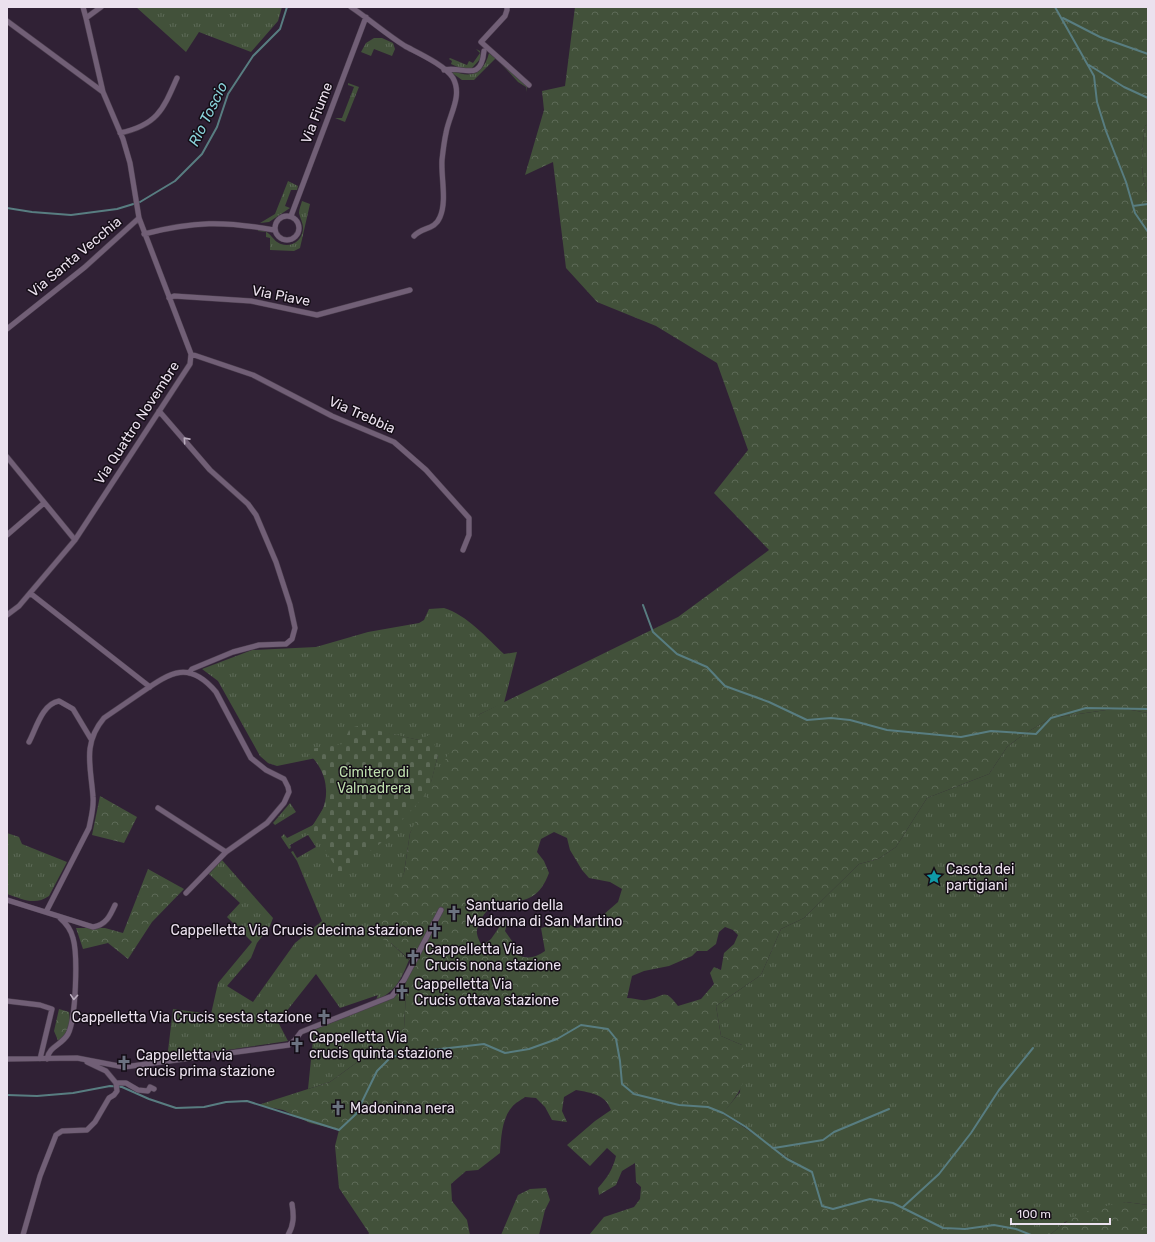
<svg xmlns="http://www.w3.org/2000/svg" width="1155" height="1242" font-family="Rubik,sans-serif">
<defs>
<pattern id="grass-tufts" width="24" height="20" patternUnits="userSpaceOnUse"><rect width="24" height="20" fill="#42513a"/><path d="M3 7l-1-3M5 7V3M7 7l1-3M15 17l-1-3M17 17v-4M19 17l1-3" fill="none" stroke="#5d6a57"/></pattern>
<pattern id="forest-crowns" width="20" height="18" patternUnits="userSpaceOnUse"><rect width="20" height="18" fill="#42513a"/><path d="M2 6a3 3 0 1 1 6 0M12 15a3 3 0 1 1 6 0" fill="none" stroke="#5d6a57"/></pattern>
<pattern id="cemetery-stones" width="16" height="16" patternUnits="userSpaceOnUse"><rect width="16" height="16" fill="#42513a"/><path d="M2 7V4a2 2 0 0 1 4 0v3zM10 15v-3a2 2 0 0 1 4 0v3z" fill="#5d6a57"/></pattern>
</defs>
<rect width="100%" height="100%" fill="#302135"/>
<!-- grass -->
<path fill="url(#grass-tufts)" d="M136,7H282L278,21L251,52L199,32L186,52Z
M374,38H382L393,43L395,49L392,56L374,49L371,56L361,52L366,43Z
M476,49L480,51L481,58L472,68L462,69L451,64L452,61L449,59L450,58L467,65L469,61L473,63L480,53Z
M489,53L527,86L526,92V87L518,82L496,58L474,80H462L452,73L453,71C472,79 484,73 489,53Z
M348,83L359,87L345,122L335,118H342L354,87L348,85Z
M1148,124V195C1139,172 1142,149 1145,126Z
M288,181L298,186L297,190H291L285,206L290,208L269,222L260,223L275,214Z
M302,201L310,204L300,248L294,251L270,250V238L266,237V232L258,231V229C273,232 271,240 281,244C292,248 303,240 303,228C303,223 300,218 299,213C299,209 301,205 302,201Z
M444,608C467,615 487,638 504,654L517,652L504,703L480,714L410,833L404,873L398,889L391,943L409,960C402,978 395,993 376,1000L378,995L340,1008L316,974L278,1022L288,1041L167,1059L173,1009L211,1014L218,983L252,942L227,917L240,903L209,874L222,860L273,918L270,926L257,943L251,958L227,986L253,1002L295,943L322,921L297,861L291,852L293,851L297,858L316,847L308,835L290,845L291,848L289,849L281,837L284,834L287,838L313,825L324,807L431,782L438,755L419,740L362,728L346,745L321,757L277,766L268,763L260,756L218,681L202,669L252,650L316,647L368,632L419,623L424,620L429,609Z
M1120,708L1148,713V1205L1126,1202L1065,1222L1050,1235H1031L1016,1229L994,1225L965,1229L943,1228L893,1203L870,1199L833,1209L822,1206L812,1172C780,1155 754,1132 723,1113L740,1092L742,1045L721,1036L716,1006L761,975L781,929L804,918L859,864L878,859L896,847L927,798L989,774L1007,747L1024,734L1051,718Z
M290,803L296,812L275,825L273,823Z
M7,833L19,837L22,844L67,862L49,896C35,906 22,899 7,894Z
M404,989L406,994L404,1028L330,1082L308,1089L314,1030L394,997Z"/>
<!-- forest -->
<path fill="url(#forest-crowns)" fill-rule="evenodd" d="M575,7H1148V124L1145,126C1142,150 1139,172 1148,195V713L1120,708L1051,718L1024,734L1007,747L989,774L927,798L896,847L878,859L859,864L804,918L781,929L761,975L716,1006L721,1036L742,1045C748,1081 745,1085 723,1114C754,1132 780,1155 812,1172L822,1206C840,1211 853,1200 870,1199C899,1198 919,1221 944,1228C960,1232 976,1226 993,1225C1005,1224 1019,1230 1031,1235H589L604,1217L634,1207L640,1199L641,1187L636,1182L635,1163L622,1171L616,1185L599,1195L598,1188C607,1178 613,1169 616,1156L607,1148L590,1166L567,1145L595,1121L611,1110C605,1094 592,1093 576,1090L564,1097L562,1111L567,1122L552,1120L545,1107L536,1098L525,1097C521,1100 515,1103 512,1107C502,1118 501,1138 500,1153L478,1170L466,1171L451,1184L452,1201L467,1220L470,1235H368L369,1233L339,1188L335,1146L339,1130L310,1123L283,1110L258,1105L330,1082L404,1028L406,994L404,989L412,962L391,943L376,936L404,873L410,833L448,754L480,714L678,617L769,550L714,493L748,450L717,363L656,326L597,302L566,268L553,162L525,175L544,110L542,91L565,86ZM554,832L567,838L570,850L582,870L589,878L610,882L622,889L618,902L595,922L582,927L576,928L568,924H556L541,928L545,951C535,958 527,960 516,954V947L505,931L507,924V916L491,939L482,946C480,942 476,935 477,930C478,920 489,907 497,901C524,903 539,900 549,873L544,861L537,852L541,839ZM725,927L733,930L738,935L734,944L724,953L721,970L714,967L710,973L714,984L701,999L678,1006C663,986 664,998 646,1000C641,1001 633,998 627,998L632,976L644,971L669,966L692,956L697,951H707L716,944L719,932Z
M100,796L137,817L124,843L92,835Z
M148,869L184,889L152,922L128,959L108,943L83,949L76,928H105L123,933Z
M59,1009L69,1012L71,1028L59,1043L54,1031Z
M546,1188L550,1200L545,1210L539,1235H501L518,1195L530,1189Z
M1126,1202L1148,1205V1235H1050C1075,1212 1093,1208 1126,1202Z"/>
<!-- cemetery -->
<path fill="url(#cemetery-stones)" d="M358,726L419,740L431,734L438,755L431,783L422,799L401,821L397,831L342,872L338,871L311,827C334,804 330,769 304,750L343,744L350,728Z"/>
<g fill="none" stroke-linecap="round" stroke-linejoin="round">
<!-- stream -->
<path stroke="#587d81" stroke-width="2" d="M1055,7L1094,76L1097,102L1106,131L1126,182L1135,213L1148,232
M1063,18L1100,37L1148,54
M1089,65L1124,87L1148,98
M1133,206L1148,204
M7,208L32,212L71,215L117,209L140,202L175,181L202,154L217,127L228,94L253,56L280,29L287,7
M643,605L653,632L677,654L707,667L725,686L769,702L807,720L831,718L850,720L887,730L961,737L991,731L1036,734L1051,718L1086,708L1148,709
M7,1095L37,1096L73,1093L110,1086L122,1087L149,1099L176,1108L204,1107L226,1102L247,1101L339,1130L356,1114L377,1071L391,1057L423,1051L484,1044L505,1053L529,1049L557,1039L581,1025L608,1029L616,1039L620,1061L622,1084L634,1094L679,1105L708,1107L723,1113L746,1127L787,1159L812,1172L822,1206L833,1209L870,1199L893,1203L943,1228L965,1229L994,1225L1016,1229L1031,1235
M774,1148L823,1140L834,1132L889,1109
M903,1207L939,1174L971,1133L999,1090L1033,1048"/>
<defs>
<path id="street" d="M83,7L86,18
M101,7L86,18L103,92
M351,7C369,19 386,34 405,46C418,53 445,65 453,78C463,96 449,115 446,133C444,142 443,151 442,160C441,178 447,201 440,217C435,230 422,227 414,236
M507,7V10L505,16L481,42L529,85
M7,21L103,92L123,139L130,163L139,218L191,354L190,364L75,540L19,606L7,615
M444,70C462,65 481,84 484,51
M120,133C157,125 163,110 177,78
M275 228a12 12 0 1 1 24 0a12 12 0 1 1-24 0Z
M291,216L366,17
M144,234C194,221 224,221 274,230
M169,298L174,296L251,301L317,315L410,290
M7,329L85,267L139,218
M191,354L253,375L332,416L394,442L426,470L469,518V535L463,550
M159,411L210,470L248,504L256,515L276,562L290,605L295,628L292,639L286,644L259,645L233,652L192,669L189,673
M7,457L75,540
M7,535L44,503
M30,593L150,687
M29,742C36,729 42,704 59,701L73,709L91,739
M158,808L226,852
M7,900L93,927C106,925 110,916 115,905
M46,912L89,828C91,818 94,808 93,797C91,767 82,744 104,718C117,709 129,701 142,692C171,672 189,660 216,692L251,758L266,770L284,779L288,787L289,792L284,803L267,823L226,852L186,893
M7,1001L40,1005L52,1009L40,1059
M7,1059L77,1058L124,1067L289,1045L295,1040L301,1032L392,996L404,980L441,910
M47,1059C49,1046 62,1045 68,1034C76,1019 78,955 73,938C71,930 67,924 60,918
M116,1083H126L138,1090L148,1091L150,1087L154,1089
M23,1235L40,1176L56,1135L62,1131L87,1130L95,1122L109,1098L114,1095L117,1091L116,1083L106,1071L87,1062
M288,1235C294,1225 294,1216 292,1204"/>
</defs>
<!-- street casing -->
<use href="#street" stroke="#4b3e4e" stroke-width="6"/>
<!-- street -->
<use href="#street" stroke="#715f76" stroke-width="5"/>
</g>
<!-- one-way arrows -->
<defs><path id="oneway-chevron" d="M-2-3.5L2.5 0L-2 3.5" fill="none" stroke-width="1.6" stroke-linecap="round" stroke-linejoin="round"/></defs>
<g stroke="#baadbe">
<use href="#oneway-chevron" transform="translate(186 440) rotate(-132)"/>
<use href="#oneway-chevron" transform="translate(74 997) rotate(94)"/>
</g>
<!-- icons -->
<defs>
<symbol id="sight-bare" viewBox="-9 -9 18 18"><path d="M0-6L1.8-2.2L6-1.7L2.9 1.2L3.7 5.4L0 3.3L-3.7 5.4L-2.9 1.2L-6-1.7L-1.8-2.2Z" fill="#0f9aa8" stroke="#140d16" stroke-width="2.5" paint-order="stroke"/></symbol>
<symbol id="church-bare" viewBox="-9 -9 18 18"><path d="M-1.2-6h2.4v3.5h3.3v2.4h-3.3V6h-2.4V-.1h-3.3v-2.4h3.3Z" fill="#6b7280" stroke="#140d16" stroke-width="2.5" paint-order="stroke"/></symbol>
</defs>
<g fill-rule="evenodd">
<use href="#sight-bare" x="923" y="866" width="22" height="22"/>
<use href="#church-bare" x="443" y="902" width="22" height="22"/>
<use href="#church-bare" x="424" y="919" width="22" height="22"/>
<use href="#church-bare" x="402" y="946" width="22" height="22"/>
<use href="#church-bare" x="391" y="981" width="22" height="22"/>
<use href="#church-bare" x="313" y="1006" width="22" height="22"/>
<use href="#church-bare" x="286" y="1034" width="22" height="22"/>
<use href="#church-bare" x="113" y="1052" width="22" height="22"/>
<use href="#church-bare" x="327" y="1097" width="22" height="22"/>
</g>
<g text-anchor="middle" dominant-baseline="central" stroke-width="3" stroke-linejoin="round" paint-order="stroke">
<!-- street labels -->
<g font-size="14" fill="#ebe1ee" stroke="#140d16">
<text transform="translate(317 113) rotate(-69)">Via Fiume</text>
<text transform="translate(75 257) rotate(-40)">Via Santa Vecchia</text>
<text transform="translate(281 296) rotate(11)">Via Piave</text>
<text transform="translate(362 415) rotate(24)">Via Trebbia</text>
<text transform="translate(137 423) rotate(-57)">Via Quattro Novembre</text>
</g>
<!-- park labels -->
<g font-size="14" fill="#bdddad" stroke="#140d16">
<text x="374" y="772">Cimitero di<tspan x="374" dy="16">Valmadrera</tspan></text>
</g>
<!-- poi labels -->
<g font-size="14" fill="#ebe1ee" stroke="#140d16" text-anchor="start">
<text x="946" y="869">Casota dei<tspan x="946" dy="16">partigiani</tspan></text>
<text x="466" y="905">Santuario della<tspan x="466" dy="16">Madonna di San Martino</tspan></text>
<text x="423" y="930" text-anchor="end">Cappelletta Via Crucis decima stazione</text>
<text x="425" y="949">Cappelletta Via<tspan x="425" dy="16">Crucis nona stazione</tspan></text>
<text x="414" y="984">Cappelletta Via<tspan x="414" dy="16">Crucis ottava stazione</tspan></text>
<text x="312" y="1017" text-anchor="end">Cappelletta Via Crucis sesta stazione</text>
<text x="309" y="1037">Cappelletta Via<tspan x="309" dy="16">crucis quinta stazione</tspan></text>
<text x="136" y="1055">Cappelletta via<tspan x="136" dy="16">crucis prima stazione</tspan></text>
<text x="350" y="1108">Madoninna nera</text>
</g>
<!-- water labels -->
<g font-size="15" font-style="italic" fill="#8ad2da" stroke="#140d16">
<text transform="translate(208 114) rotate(-64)">Rio Toscio</text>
</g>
</g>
<!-- border -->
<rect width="1155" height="1242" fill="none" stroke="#ebe1ee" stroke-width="16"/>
<!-- scale -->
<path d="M1011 1218v6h99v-6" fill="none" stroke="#ebe1ee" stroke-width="2"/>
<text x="1017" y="1218" font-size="12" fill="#ebe1ee" stroke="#140d16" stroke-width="3" paint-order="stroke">100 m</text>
</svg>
